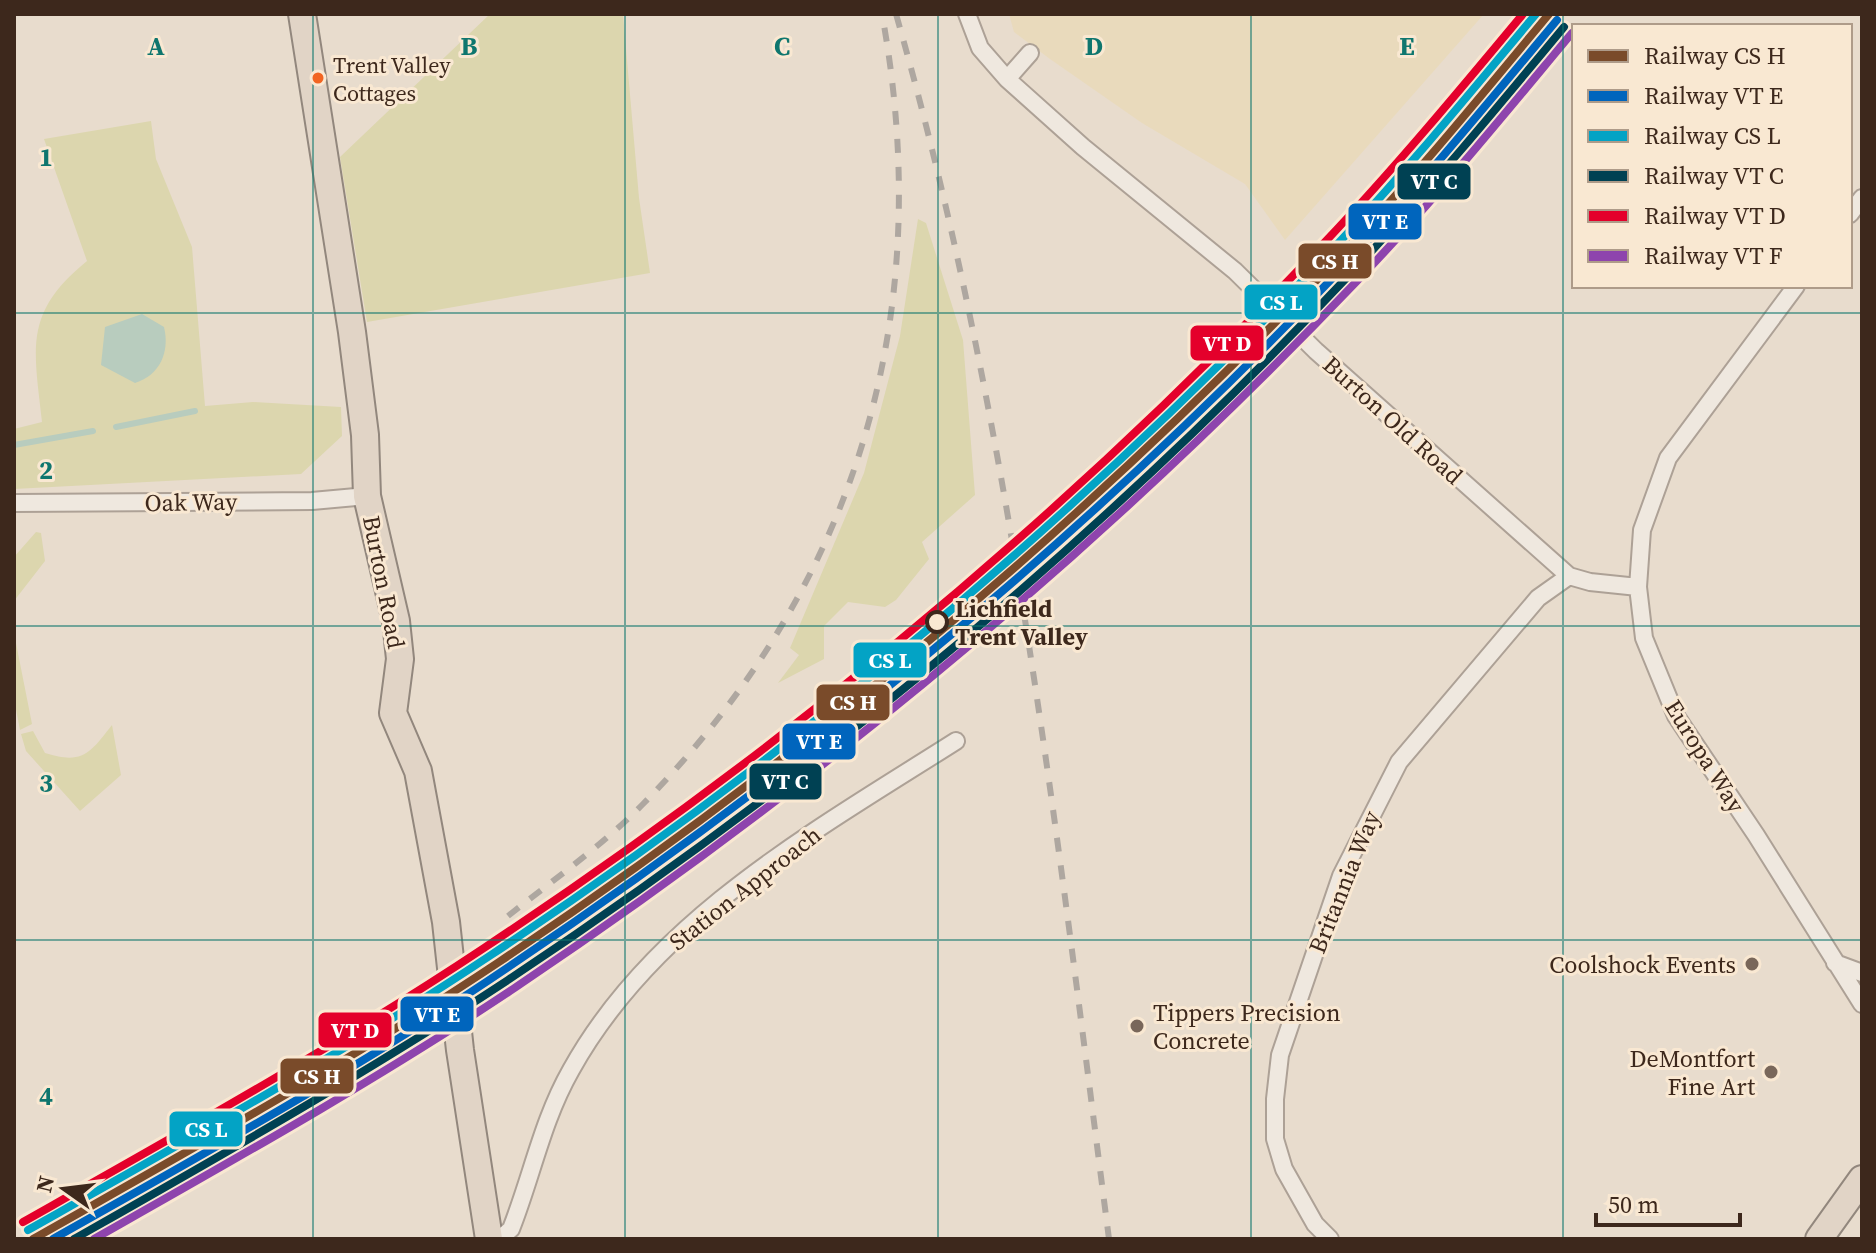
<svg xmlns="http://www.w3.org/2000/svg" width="1876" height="1253" font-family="'Source Serif 4',serif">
<rect width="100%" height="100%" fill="#e8dccd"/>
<!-- farmland -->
<path fill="#e9dabc" d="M1009,14H1484L1285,240L1245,184L1142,123L1050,59L1014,32Z"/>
<!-- green -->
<path fill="#dcd6ae" d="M490,14H623L639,198L650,273L367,322L340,157Z
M151,121L156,159L192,247L205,406L253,402L341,407L342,436L301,474L14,489V429L42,422C34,348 23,313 87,261L44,139Z
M918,219L926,223L963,340L975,495L922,542L929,559L896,600L885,607L848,602L824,626V659L778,683L799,655L790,648L864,473L900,336Z
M36,532L41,533L45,561L14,601V557Z
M14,633L32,724L20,730L14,699Z
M112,725L121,775L80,811L26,751L21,734L33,731L45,753C83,765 90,753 112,725Z"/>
<!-- water -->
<path fill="#b8ccbe" d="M142,314L164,327C170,352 160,375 135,383L101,365L105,327Z"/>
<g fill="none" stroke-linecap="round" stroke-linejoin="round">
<!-- stream -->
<path stroke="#b8ccbe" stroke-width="6" d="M116,427L195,411
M14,445L93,431"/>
<defs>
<path id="minor" d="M967,14L980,48L1007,79L1083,147L1235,271L1316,351L1569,576L1590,582L1638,587
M1007,79L1030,53
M1850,214L1862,198
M1796,286L1668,458L1642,530L1638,587L1644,638L1676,716L1756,835L1862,1004
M14,503L312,501L367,496
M1835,963L1862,973
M489,1238L504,1235L511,1229C532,1176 542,1121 571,1070C654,920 816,830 956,741
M1330,1239L1315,1224L1284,1169L1275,1139V1099L1280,1055L1341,876L1399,762L1538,598L1569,576"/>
<path id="trunk" d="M302,14L352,332L365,435L367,496L396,621L400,659L393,713L418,771L446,922L460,1050L489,1239
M1819,1239L1862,1179"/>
</defs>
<!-- minor casing -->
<use href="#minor" stroke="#ada196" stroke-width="20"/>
<!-- trunk casing -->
<use href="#trunk" stroke="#92877d" stroke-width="30"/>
<!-- minor -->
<use href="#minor" stroke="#efe8df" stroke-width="16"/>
<!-- trunk -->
<use href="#trunk" stroke="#e1d4c6" stroke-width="26"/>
<!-- rail -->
<path stroke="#aea7a0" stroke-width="6" stroke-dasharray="14 14" stroke-linecap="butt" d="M896,14C1010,413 1056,829 1109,1239
M508,916C553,880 602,846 643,804C858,585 937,314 882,14"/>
<defs>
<path id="rail-1" d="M33,1239C190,1150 349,1062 499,962C803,759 1084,524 1336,260C1411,182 1480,97 1549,14"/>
<path id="rail-2" d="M53,1239C207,1152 361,1067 507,968C811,764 1093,530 1345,265C1419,187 1488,103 1557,20"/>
<path id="rail-3" d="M28,1230C184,1142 342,1054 491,955C796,753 1079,516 1331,251C1403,175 1469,94 1536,14"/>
<path id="rail-4" d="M74,1239C220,1156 367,1073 508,980C815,776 1102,538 1355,269C1428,191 1496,109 1564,27"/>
<path id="rail-5" d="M23,1222C179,1134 335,1047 484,948C789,746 1074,509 1325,242C1394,169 1459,91 1523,14"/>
<path id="rail-6" d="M94,1239C237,1158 380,1078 516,987C821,782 1104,546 1357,281C1433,202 1502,117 1572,33"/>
</defs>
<!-- rail-1 casing -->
<use href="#rail-1" stroke="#f9e8d2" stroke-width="14"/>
<!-- rail-2 casing -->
<use href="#rail-2" stroke="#f9e8d2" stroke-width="14"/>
<!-- rail-3 casing -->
<use href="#rail-3" stroke="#f9e8d2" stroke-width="14"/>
<!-- rail-4 casing -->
<use href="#rail-4" stroke="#f9e8d2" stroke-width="14"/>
<!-- rail-5 casing -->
<use href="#rail-5" stroke="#f9e8d2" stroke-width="14"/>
<!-- rail-6 casing -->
<use href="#rail-6" stroke="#f9e8d2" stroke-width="14"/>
<!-- rail-1 -->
<use href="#rail-1" stroke="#7a4b2a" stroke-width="8"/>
<!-- rail-2 -->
<use href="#rail-2" stroke="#0065bd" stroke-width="8"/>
<!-- rail-3 -->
<use href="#rail-3" stroke="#03a3c5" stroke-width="8"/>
<!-- rail-4 -->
<use href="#rail-4" stroke="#004153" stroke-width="8"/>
<!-- rail-5 -->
<use href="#rail-5" stroke="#e4002b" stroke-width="8"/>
<!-- rail-6 -->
<use href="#rail-6" stroke="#8e44ad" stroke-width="8"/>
</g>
<!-- grid -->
<path fill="none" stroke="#0f766e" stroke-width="2" stroke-opacity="0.55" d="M313,14V1239M625,14V1239M938,14V1239M1251,14V1239M1563,14V1239M14,313H1862M14,626H1862M14,940H1862"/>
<!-- markers -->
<circle fill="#f26522" stroke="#f9e8d2" stroke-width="3" cx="318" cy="78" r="7"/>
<circle fill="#f9e8d2" stroke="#3d281c" stroke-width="4" cx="937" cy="622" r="10"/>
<g fill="#79675a" stroke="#f9e8d2" stroke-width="3">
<circle cx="1752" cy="964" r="8"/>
<circle cx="1137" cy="1026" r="8"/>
<circle cx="1771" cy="1072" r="8"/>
</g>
<g text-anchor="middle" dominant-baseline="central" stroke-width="6" stroke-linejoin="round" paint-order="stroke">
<!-- bus labels -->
<g font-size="22" fill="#3d281c" stroke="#f9e8d2" text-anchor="start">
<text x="333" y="65">Trent Valley<tspan x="333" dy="28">Cottages</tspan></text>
</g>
<!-- street labels -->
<g font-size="24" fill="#3d281c" stroke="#f9e8d2">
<text transform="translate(1393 420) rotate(42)">Burton Old Road</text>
<text transform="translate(191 502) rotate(-1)">Oak Way</text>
<text transform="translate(384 582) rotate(79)">Burton Road</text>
<text transform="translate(1705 756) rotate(58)">Europa Way</text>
<text transform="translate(1344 882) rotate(-68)">Britannia Way</text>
<text transform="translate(745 888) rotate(-38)">Station Approach</text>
</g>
<!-- stop labels -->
<g font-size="24" font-weight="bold" fill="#3d281c" stroke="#f9e8d2" text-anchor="start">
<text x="955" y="608">Lichfield<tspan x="955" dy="28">Trent Valley</tspan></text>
</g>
<!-- poi labels -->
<g font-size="24" fill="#3d281c" stroke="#f9e8d2" text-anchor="end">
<text x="1736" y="964">Coolshock Events</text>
<text x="1153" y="1012" text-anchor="start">Tippers Precision<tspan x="1153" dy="28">Concrete</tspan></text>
<text x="1755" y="1058">DeMontfort<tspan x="1755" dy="28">Fine Art</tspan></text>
</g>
</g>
<g font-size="26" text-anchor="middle" font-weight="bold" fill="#0f766e" stroke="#f9e8d2" stroke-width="6" stroke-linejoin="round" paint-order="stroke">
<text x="156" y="55">A</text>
<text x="469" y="55">B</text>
<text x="782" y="55">C</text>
<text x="1094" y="55">D</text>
<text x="1407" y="55">E</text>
<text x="46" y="166">1</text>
<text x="46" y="479">2</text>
<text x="46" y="792">3</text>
<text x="46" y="1105">4</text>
</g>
<g stroke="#f9e8d2" stroke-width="3">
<rect x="1396" y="162" width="76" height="39" rx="8" fill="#004153"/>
<rect x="1347" y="202" width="76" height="39" rx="8" fill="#0065bd"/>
<rect x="1297" y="242" width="76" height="38" rx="8" fill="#7a4b2a"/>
<rect x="1243" y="283" width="76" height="38" rx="8" fill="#03a3c5"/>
<rect x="1189" y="324" width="76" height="38" rx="8" fill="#e4002b"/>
<rect x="852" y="641" width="76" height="38" rx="8" fill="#03a3c5"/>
<rect x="815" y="683" width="76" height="39" rx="8" fill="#7a4b2a"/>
<rect x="781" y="722" width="76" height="39" rx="8" fill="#0065bd"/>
<rect x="748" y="762" width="75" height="39" rx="8" fill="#004153"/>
<rect x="399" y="995" width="76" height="38" rx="8" fill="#0065bd"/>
<rect x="317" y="1011" width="76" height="38" rx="8" fill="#e4002b"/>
<rect x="279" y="1057" width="76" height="38" rx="8" fill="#7a4b2a"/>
<rect x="168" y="1110" width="76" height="38" rx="8" fill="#03a3c5"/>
</g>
<g font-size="22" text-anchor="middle" font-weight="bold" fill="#fff">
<text x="1434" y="189">VT C</text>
<text x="1385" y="229">VT E</text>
<text x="1335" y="269">CS H</text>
<text x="1281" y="310">CS L</text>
<text x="1227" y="351">VT D</text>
<text x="890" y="668">CS L</text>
<text x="853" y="710">CS H</text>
<text x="819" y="749">VT E</text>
<text x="785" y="789">VT C</text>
<text x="437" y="1022">VT E</text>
<text x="355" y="1038">VT D</text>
<text x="317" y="1084">CS H</text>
<text x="206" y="1137">CS L</text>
</g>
<!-- border -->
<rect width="1876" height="1253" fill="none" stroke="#3d281c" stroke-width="32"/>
<!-- legend -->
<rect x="1572" y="24" width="280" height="264" fill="#f9e8d2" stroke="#ae9b89" stroke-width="2"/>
<rect x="1588" y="50" width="40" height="12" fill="#7a4b2a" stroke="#ae9b89" stroke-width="2"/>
<text x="1644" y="64" font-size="24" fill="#3d281c">Railway CS H</text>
<rect x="1588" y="90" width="40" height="12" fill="#0065bd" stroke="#ae9b89" stroke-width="2"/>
<text x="1644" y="104" font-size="24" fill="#3d281c">Railway VT E</text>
<rect x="1588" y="130" width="40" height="12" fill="#03a3c5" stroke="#ae9b89" stroke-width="2"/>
<text x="1644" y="144" font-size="24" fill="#3d281c">Railway CS L</text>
<rect x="1588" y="170" width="40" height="12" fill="#004153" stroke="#ae9b89" stroke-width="2"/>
<text x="1644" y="184" font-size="24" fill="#3d281c">Railway VT C</text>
<rect x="1588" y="210" width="40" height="12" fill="#e4002b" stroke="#ae9b89" stroke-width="2"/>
<text x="1644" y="224" font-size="24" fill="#3d281c">Railway VT D</text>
<rect x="1588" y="250" width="40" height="12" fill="#8e44ad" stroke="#ae9b89" stroke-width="2"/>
<text x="1644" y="264" font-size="24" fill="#3d281c">Railway VT F</text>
<!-- north arrow -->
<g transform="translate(64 1189) rotate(284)" stroke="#f9e8d2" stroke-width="6" paint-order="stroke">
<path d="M0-6L14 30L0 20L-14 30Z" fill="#3d281c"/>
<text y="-12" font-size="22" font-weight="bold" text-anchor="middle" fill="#3d281c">N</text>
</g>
<!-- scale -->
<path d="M1596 1213v12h144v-12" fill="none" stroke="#3d281c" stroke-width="4"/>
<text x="1608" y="1213" font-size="24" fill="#3d281c" stroke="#f9e8d2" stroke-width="6" paint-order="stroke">50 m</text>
</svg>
